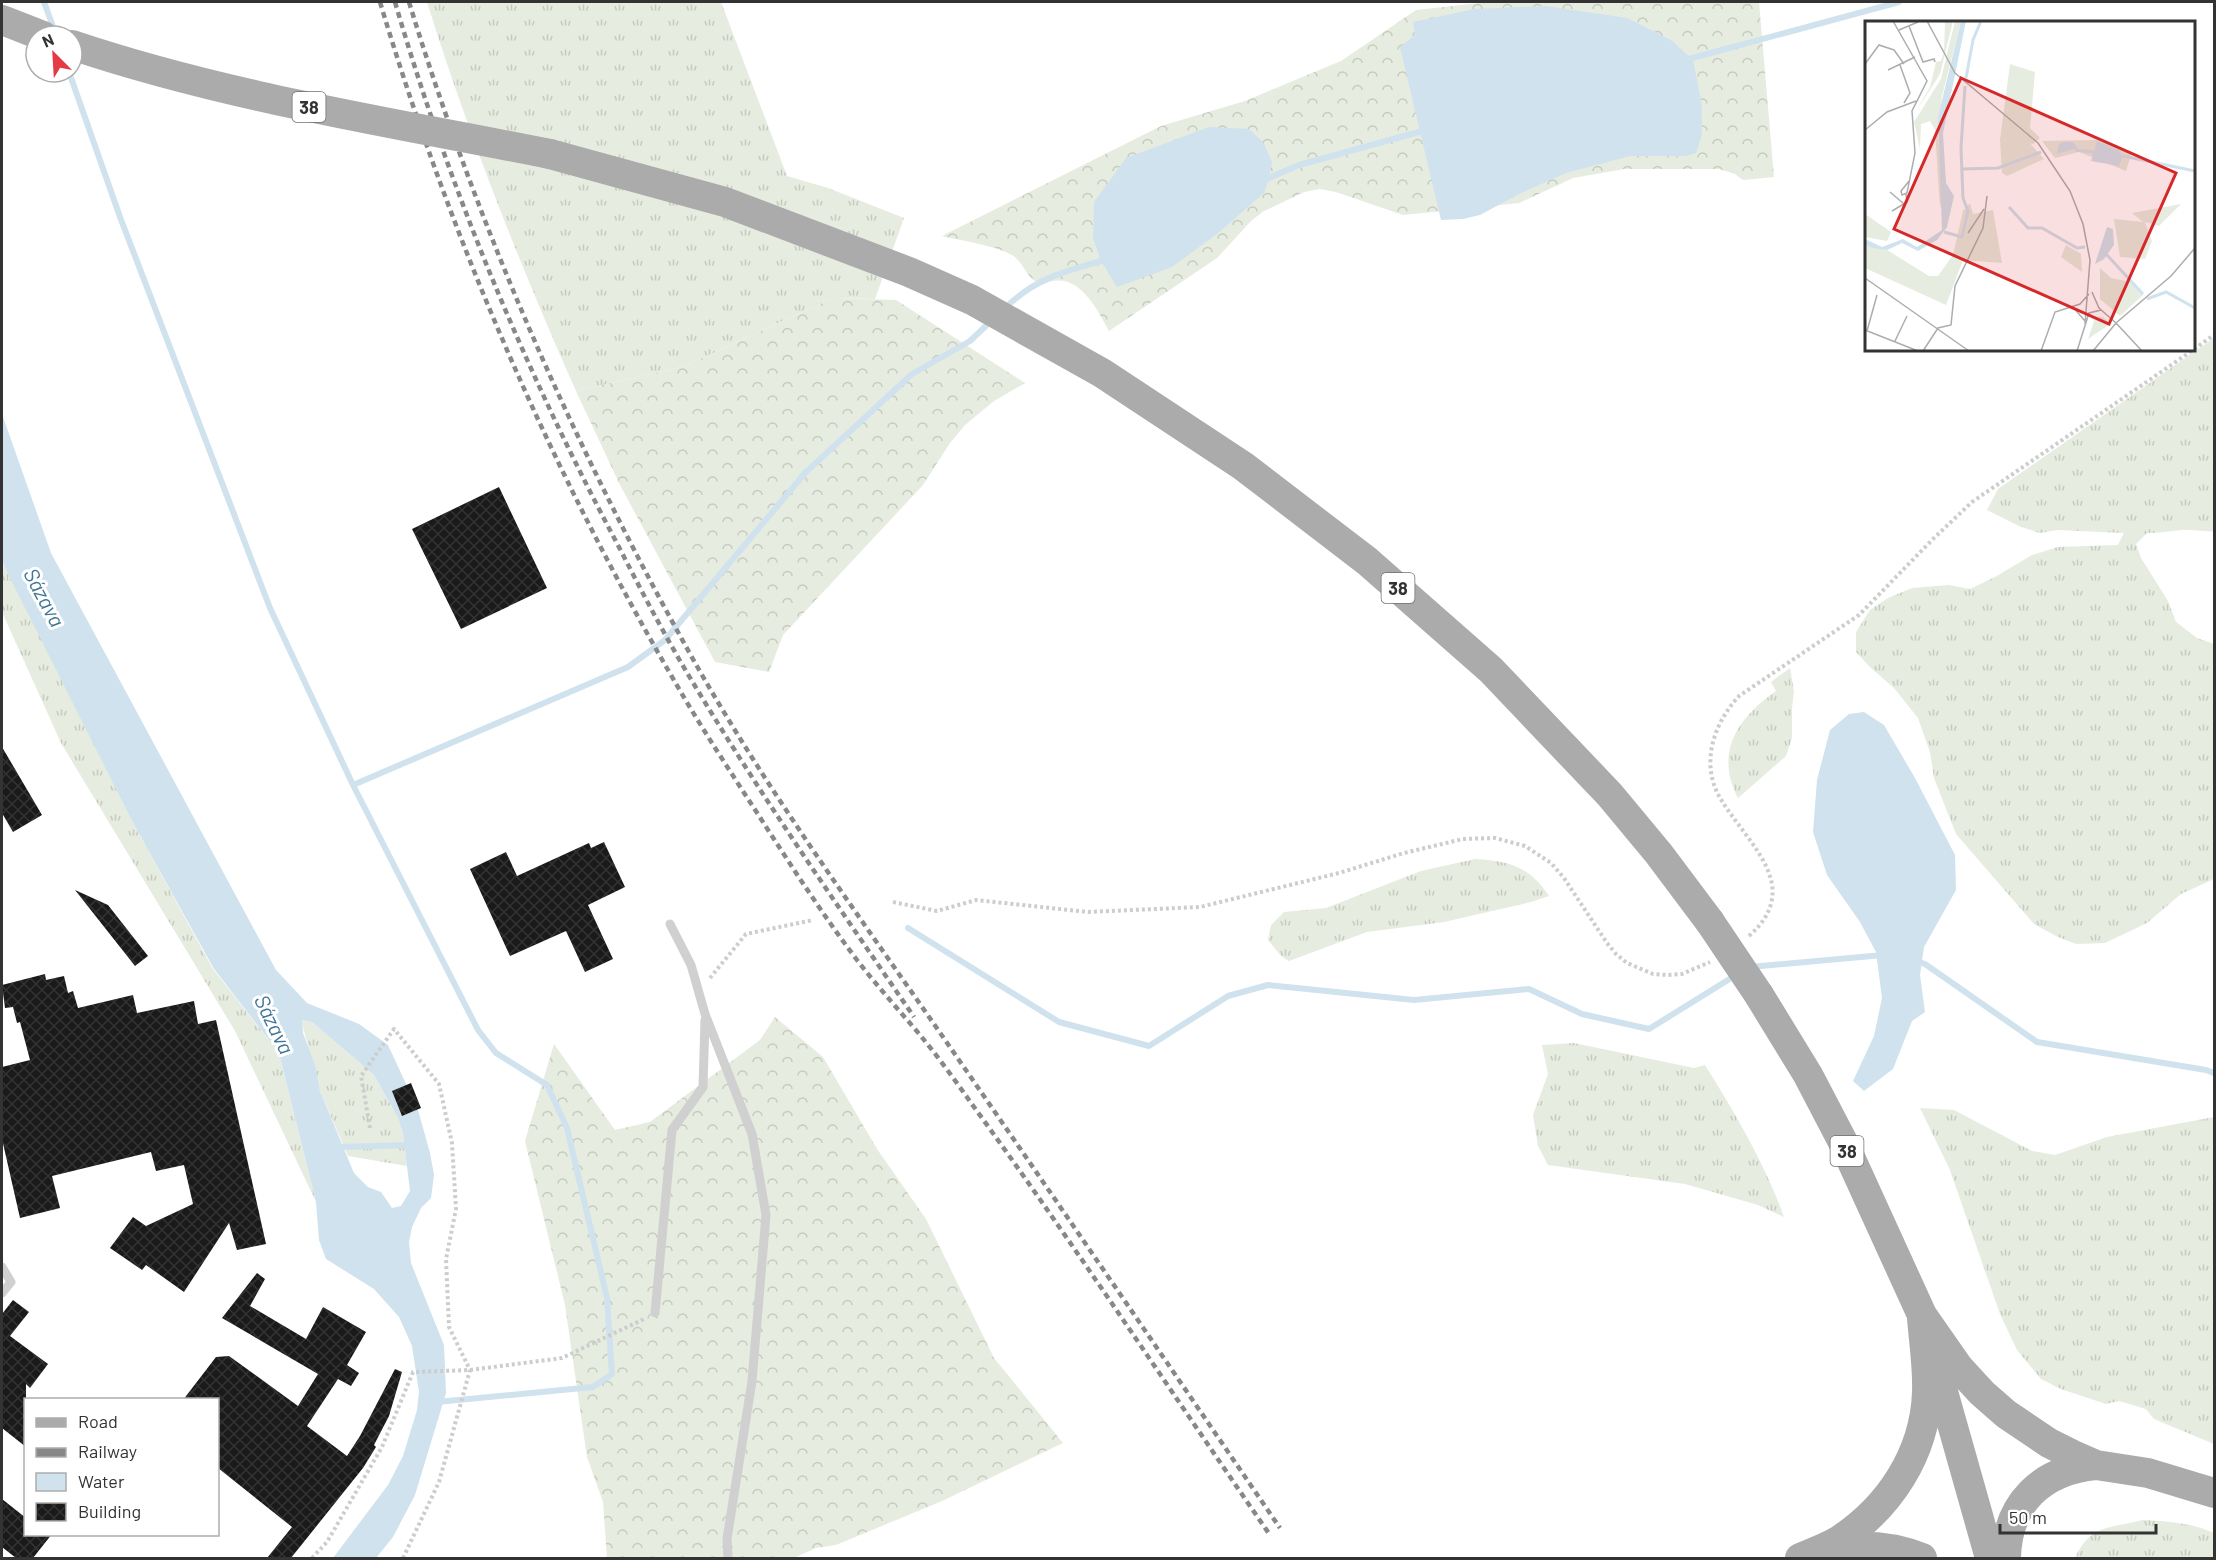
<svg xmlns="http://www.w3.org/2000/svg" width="2216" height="1560" font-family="Barlow,sans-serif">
<defs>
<pattern id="grass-tufts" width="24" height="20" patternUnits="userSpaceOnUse" patternTransform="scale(1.5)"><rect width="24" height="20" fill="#e6ecdf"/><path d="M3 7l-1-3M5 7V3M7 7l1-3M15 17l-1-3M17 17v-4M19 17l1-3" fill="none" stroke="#c6cbc0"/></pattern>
<pattern id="forest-crowns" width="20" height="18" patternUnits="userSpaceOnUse" patternTransform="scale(1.5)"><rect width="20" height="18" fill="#e6ecdf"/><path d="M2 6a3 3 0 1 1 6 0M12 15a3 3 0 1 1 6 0" fill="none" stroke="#c6cbc0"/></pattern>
<pattern id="building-cross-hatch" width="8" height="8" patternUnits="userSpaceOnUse" patternTransform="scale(1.5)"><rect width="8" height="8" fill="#1a1a1a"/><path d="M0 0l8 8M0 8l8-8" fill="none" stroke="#333"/></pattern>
</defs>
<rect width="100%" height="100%" fill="#fff"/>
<!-- grass -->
<path fill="url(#grass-tufts)" d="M427,2H721L787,176L828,188L904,218L875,299L833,298L685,366L576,391C519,263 469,136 427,2Z
M2214,338V531C2203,532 2192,529 2181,530C2169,531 2158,533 2147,533L2136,544L2141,558L2168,601L2176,622L2197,638L2214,644V879L2181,894L2147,923L2105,943L2076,944L2058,937L2034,924L1956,834L1934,778L1930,752L1918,718L1894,688L1871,668L1856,652V632L1870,610L1888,598L1912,588L1949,585L1970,589L1995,577L2032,555L2058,547L2118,545L2124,533L2057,530L2040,533L2021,527L1987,510L1998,489Z
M2,558L132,821L213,969L279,1053L316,1202L235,1031L61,743L2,612Z
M1790,668L1794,691L1792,708V738L1786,756L1738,798C1714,752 1738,718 1776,691L1771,682Z
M1475,859C1509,861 1529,866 1549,896L1531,902L1444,922L1367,932L1289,961L1281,956L1268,940L1271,925L1284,912L1326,908L1421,871Z
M301,1020L312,1022L374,1075L398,1118L403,1134L407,1166L348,1156L320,1091Z
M1574,1043L1694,1068L1705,1065C1735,1113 1765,1164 1784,1217L1758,1205L1685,1184L1548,1165L1538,1146L1533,1115L1548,1074L1542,1045Z
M1920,1108L1954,1110L2032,1151L2055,1155L2107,1137L2214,1117V1444L2154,1419L2146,1409L2119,1401L2106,1404L2061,1389L2041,1379L2017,1350L2000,1314L1950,1170Z
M2142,1520C2167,1521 2191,1523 2214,1533V1558H2075C2091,1523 2111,1529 2142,1520Z"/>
<!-- forest -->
<path fill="url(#forest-crowns)" d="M1489,2H1759L1774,177L1743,180L1735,174L1719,169H1624L1573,178L1519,203L1403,215L1336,192L1320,189L1304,192L1264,211L1252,220L1217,258L1109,331C1096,307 1076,267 1042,285C1024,277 1025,263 1012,255C994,245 962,241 942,236L1161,126L1245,101L1341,61L1416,10Z
M833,298L896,300L1025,383L994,401L965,425L950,443L923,485L783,635L769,672L715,662L619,483L576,391L685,366Z
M775,1017L823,1057L877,1149L926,1219L994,1358L1063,1443L942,1501L836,1545L816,1548L794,1558H607L603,1502L587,1457L565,1305L525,1141L554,1044L615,1130L650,1122L760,1040Z"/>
<!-- water -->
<path fill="#cfe2ee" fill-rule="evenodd" d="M1546,6L1627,18L1671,40L1693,60L1702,106V134L1696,153L1686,156H1630L1566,173L1517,195L1480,215L1463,219L1441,220L1400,47L1415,35L1413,22L1475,9Z
M1209,127L1249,129L1263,142L1272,162L1269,178L1264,193L1217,234L1172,267L1117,287L1101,261L1093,238L1094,202L1126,158Z
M2,414L51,553L276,970L307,1003L359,1024L388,1045L418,1110L430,1153L434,1175L431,1198L421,1208L412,1227L409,1242L411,1263L444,1345L446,1393L415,1495L393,1537L376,1558H333L388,1485L403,1456L417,1410L419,1392L412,1346L399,1317L374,1289L326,1259L319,1240L316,1202L279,1053L214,969L132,821L8,574L2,558ZM302,1020L312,1022L374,1075L398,1118L403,1134L410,1191L401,1206L392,1208L381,1192L368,1187L354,1173L320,1091L315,1065L303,1033Z
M1864,712L1884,725L1915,778L1955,855L1956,890L1924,947L1920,975L1925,1012L1912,1021L1893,1069L1864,1091L1853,1081L1874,1036L1882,998L1876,952L1860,922L1827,875L1813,832L1817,780L1830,730L1849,714Z"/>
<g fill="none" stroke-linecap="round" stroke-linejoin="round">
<!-- stream -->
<path stroke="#cfe2ee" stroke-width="6" d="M44,2L55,32
M1685,60L1899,2
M69,72L120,217L270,608L353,785L478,1030L496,1053L547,1085L567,1128L607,1298L612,1374L593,1387L437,1402
M1264,180L1299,165L1426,130
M1005,308C1037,277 1066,271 1108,259
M353,785L628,667L665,640L805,473L912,374L970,341L991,321
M908,928L1059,1022L1149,1046L1228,996L1268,985L1414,1000L1529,989L1582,1014L1649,1029L1736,975
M1916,961L1925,964L2037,1042L2206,1070L2214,1073
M1750,967L1883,955
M338,1147L412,1145"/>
</g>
<!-- building -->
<path fill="url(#building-cross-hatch)" d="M499,487L547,588L461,629L412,529Z
M2,747L42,815L13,832L2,813Z
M604,842L625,887L588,905L613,959L585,972L566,931L510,956L470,869L506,852L517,876L589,843L591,848Z
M75,890L108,905L148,956L135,966Z
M45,974L46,980L64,976L68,993L73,991L78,1008L133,995L137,1013L194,1001L198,1024L216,1020L266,1244L237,1250L229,1223L184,1292L146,1265L142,1270L110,1248L133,1217L146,1226L193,1204L184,1165L156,1171L151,1152L52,1176L60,1208L20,1218L2,1139V1067L30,1060L20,1022L17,1023L13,1007L5,1008L2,985Z
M411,1083L421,1108L402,1116L392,1091Z
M257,1273L265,1279L250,1306L306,1339L323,1307L366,1332L347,1365L359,1373L351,1386L338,1379L307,1426L347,1456L360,1436L395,1369L402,1372L389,1416L374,1445L376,1447L363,1468L291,1558H267L292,1527L218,1468V1400H183L216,1357L229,1356L298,1406L318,1374L222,1318Z
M13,1300L29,1312L10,1336L48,1364L30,1388L26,1384V1447L2,1428V1314Z
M2,1499L26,1518V1534H52L33,1558H16L2,1547Z"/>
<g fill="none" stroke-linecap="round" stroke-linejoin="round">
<!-- path -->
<path stroke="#cdcdcd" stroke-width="4" stroke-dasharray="3 3" stroke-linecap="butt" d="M2194,349L2214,335
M893,902L937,911L976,900L1088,912L1200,907L1339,873L1404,853L1463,839L1495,838L1525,846L1551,863L1564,878L1607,943L1616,954L1627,963L1653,974L1668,975L1682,974L1710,962
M1749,936C1804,887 1749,845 1722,801C1699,766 1713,724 1739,696L1859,615L1933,539L1972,502L2193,350
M710,978L746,934L813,920
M370,1128L361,1076L394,1029L439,1084L452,1143L456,1209L446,1259L449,1327L470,1370L439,1482L403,1558
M312,1558L327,1542L382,1447L413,1372L470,1370L562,1358L644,1319"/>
<!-- service -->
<path stroke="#d0d0d0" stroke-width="9" d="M670,924L691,965L705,1014L752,1134L766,1215L752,1381L727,1539L728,1558
M2,1267L11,1282L2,1293
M655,1313L672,1130L703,1087L705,1020"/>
<!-- primary -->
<path stroke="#ababab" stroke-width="30" d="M2,20L43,36
M550,154L725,202L909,272L972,300L1102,373L1243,466L1367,561L1491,670L1610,795L1659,854L1710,922
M1759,995L1808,1075L1844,1144L1922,1315L1959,1368L1982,1393L2006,1414L2049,1443L2073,1455L2096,1465L2148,1473L2214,1493
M1936,1367L1990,1558
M1826,1550C1858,1544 1892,1546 1922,1558
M1800,1558C1812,1553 1826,1548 1838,1541C1889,1508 1925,1454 1927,1392C1928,1368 1924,1343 1922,1318
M2006,1558C2007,1503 2042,1470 2096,1465"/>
<!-- rail -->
<path stroke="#888" stroke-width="4.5" stroke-dasharray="6 4.5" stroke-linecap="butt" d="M380,2C451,239 550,468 675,682C702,729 732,774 761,819C792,867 823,915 857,960C877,986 899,1010 920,1035C939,1058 957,1083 974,1107C1076,1247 1171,1392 1270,1535
M395,2C450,191 527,375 620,549C643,594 666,638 692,681C761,796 838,906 914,1017
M409,2C480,234 579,457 698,668C771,796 859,916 943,1037C1056,1200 1168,1364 1280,1528"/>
<!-- primary-bridge -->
<path stroke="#ababab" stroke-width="30" d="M72,45C227,97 390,122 550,154
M1710,922L1759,995"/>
</g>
<g text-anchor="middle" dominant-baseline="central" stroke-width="6" stroke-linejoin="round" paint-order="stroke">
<!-- shield labels -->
<g fill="#fff" stroke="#707070" stroke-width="1.5">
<rect x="292.5" y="92" width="33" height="30" rx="4.5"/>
<rect x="1381.5" y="573" width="33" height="30" rx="4.5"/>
<rect x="1830.5" y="1136" width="33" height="30" rx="4.5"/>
</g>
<g font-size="18" font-weight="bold" fill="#333">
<text x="309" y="107">38</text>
<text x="1398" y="588">38</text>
<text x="1847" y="1151">38</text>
</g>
<!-- water labels -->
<g font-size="21" font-style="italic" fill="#3f7597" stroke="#fff">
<text transform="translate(45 597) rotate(62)">Sázava</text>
<text transform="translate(275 1024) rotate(64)">Sázava</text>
</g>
</g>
<!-- overview -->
<g transform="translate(1865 21)">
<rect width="330" height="330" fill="#fff"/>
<path d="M80,0H88L75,53L50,92L65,66L71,41L76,40L79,32ZM90,0H96L77,75L73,113L78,171L75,187L70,109L65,100L56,103L55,128L49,101L76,58ZM145,43L170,51L165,107L175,117L168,123L135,119ZM316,183L294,205L280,201L287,220L280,238L255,236L249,198L278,201L267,192ZM0,193L26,211L22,220L0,216ZM201,224L216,233L217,251L196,236ZM235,247L246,257L270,262L278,274L255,295L235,278ZM238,296L245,303L223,318L230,297Z" fill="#e6ecdf"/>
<path d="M135,119L164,121L179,138L142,155L137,152ZM233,119L267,131L261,150L214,131L190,137L177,120ZM105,182L108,193L128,189L137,242L98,239L81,284L0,247V224L22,229L64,255H73L88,234L98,190Z" fill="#e6ecdf"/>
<path d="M96,0H101L78,112L81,162L89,175L82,206L72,219L53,230L37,222L22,229L8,227L0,224V218L17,226L38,218L52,226L77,209L73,96ZM232,120L253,129L258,135L254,145L226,140ZM199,121H208L213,127L192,133L194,123ZM242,206L248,208L249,224L239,238L230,243Z" fill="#cfe2ee"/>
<path fill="none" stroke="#cfe2ee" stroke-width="3" d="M101,57L108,19L116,0M210,129L229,131M258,135L330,150M97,148L133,147L176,131M144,186L163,207H177L212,227L220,226M79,211L97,216L103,190L98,177L96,127L100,65M241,233L278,273M282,278L301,271L330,287"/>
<path fill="none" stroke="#adadad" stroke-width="1.5" d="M28,0L62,60L47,90L50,132L42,172L37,174L36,170L45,159M62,0L90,52L173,122L205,170L218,203L225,239L220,303M44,5L58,41L69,38L70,41M34,9L53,1M0,43L14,24L29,29L39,43M35,44L45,72L39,82M23,49L50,36M0,109L22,91L51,80M25,171L39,183M27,190L42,181L41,173M103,212L119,188M0,257L104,330M227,271L234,287L251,302M207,285L220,300M251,302L277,330M0,309L53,330M2,310L12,274M30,320L42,295M58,330L73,307L86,304L90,265L118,207L122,175M176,330L190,291L215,283L224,273M212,330L224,292L236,289M228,330L251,302L306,255L330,227"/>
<path fill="#d62828" fill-opacity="0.15" stroke="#d62828" stroke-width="3" d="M96,57L311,152L244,303L29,208Z"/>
<rect width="330" height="330" fill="none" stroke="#333" stroke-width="3"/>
</g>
<!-- border -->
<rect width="2216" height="1560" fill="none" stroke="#333333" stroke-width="6"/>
<!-- legend -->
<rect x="24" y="1398" width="195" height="138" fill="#ffffff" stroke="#adadad" stroke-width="1.5"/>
<rect x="36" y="1418" width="30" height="9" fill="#ababab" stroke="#adadad" stroke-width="1.5"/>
<text x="78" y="1428" font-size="18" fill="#333333">Road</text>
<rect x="36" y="1448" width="30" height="9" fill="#888888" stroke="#adadad" stroke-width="1.5"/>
<text x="78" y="1458" font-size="18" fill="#333333">Railway</text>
<rect x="36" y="1473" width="30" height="18" fill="#cfe2ee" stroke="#adadad" stroke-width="1.5"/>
<text x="78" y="1488" font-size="18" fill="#333333">Water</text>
<rect x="36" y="1503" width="30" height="18" fill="url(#building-cross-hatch)" stroke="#adadad" stroke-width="1.5"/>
<text x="78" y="1518" font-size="18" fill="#333333">Building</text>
<!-- north arrow -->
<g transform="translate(54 54) rotate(336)"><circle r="28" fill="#ffffff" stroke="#adadad" stroke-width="1.5"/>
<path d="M0-4.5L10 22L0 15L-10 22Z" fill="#e63946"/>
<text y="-9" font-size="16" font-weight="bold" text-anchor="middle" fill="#333333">N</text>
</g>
<!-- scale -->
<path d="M2000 1524v9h156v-9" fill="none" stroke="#333333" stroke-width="3"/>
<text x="2009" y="1524" font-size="18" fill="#333333" stroke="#ffffff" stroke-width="4.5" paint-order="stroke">50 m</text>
</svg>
